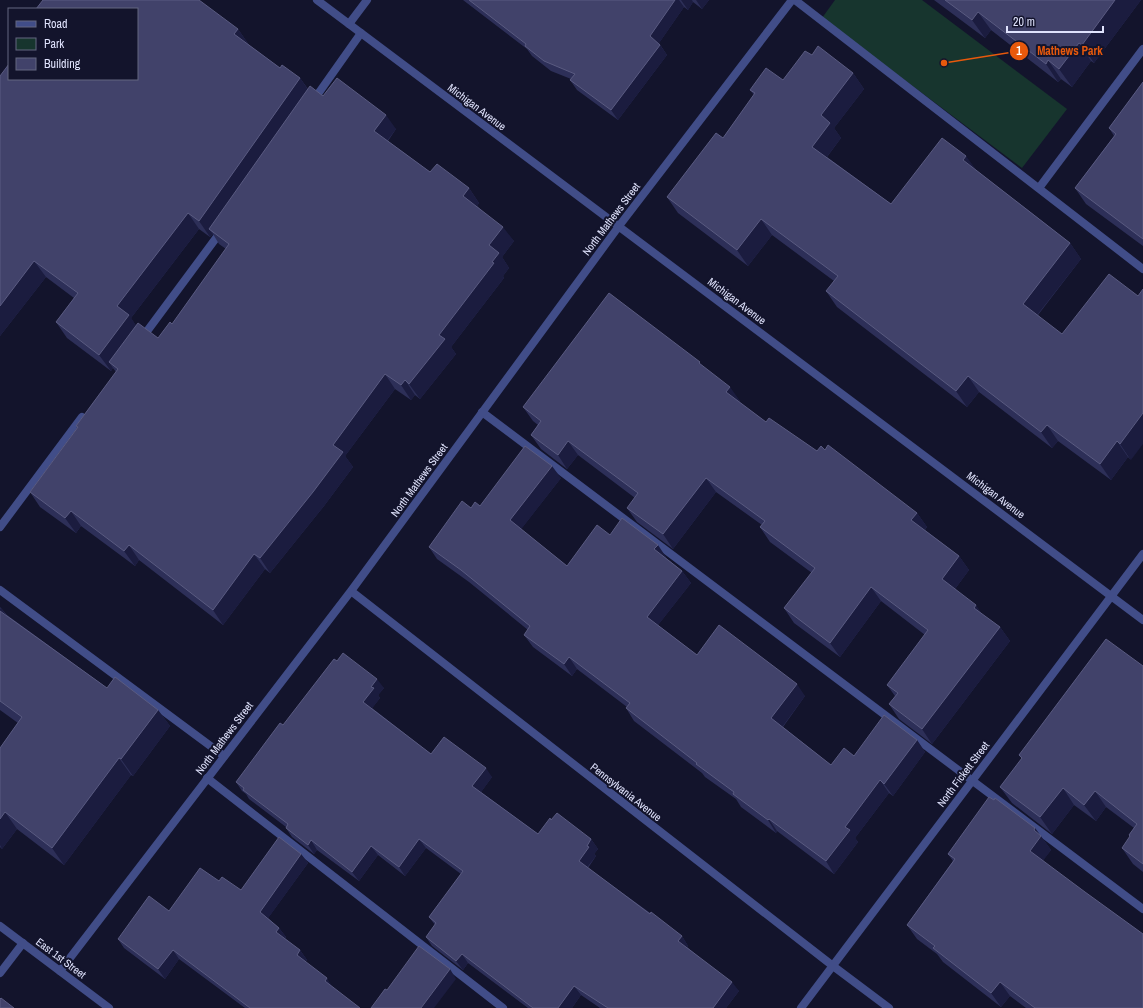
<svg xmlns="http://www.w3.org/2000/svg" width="1143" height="1008" font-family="'Archivo Narrow',sans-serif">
<rect width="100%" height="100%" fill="#13142c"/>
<!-- green -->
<path fill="#17352e" d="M835,0H922L1067,109L1022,168L822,18Z"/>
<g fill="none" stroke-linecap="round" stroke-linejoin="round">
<!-- service -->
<path stroke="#414d88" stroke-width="8" d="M795,0L1143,269
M349,24L367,0
M313,101L361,33
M1039,188L1143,49
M142,338L222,230
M482,412L1143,909
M0,527L82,417
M0,590L224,756
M207,778L503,1008"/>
<!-- minor -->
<path stroke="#414d88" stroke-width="8" d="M317,0L1143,620
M351,591L833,966L889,1008
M60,971L351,591L619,226L792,0
M0,973L23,943
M801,1008L1143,554"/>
<!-- tertiary -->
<path stroke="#414d88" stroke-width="8" d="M0,926L109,1008"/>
</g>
<!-- wall -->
<path fill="#2d2f58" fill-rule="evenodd" d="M463,0H709L702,9L693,2L688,10L684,7L659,43L667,55L618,120L577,90L570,80L571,79L551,71L532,56L527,49Z
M934,0H1141L1094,63L1091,61L1072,87L1061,79L1058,82L991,30L985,38Z
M238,29L249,45L280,68L300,78L308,89L396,129L388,141L430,172L469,188L479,203L477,206L514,241L502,257L509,268L503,276L504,278L451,347L456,354L420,399L415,395L411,400L395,389L345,456L353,467L324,506L270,573L265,569L223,625L139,560L135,566L81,526L76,533L40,507L30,492L77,428L76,426L116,372L113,368L111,371L67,338L56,322L74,298L46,277L0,336V76ZM199,229L210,237L213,234L219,244L226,249L172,324L158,338L136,326L131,318Z
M812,55L853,73L864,89L834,128L841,138L827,157L891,204L976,170L1070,243L1081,259L1038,315L1131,460L1128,457L1111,480L1058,441L1052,448L979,392L967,407L837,307L826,291L834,281L772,235L748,266L678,213L667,197L723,138L754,95L750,90L783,80Z
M1143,82V246L1086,204L1075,188L1114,136L1109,128Z
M704,367L740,401L739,402L766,422L817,451L825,450L917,513L927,527L925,530L959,556L969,570L955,589L982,614L1000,627L1010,641L932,744L899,719L889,704L895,696L887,685L925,635L881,601L840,657L794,623L784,608L812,573L770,542L760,527L762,525L716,492L673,549L637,522L627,508L635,498L578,455L567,469L541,449L531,435L538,425L533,421L523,407Z
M561,478L521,529L567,566L610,535L666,557V558L682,571L691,583L658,625L697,655L805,696L783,727L831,765L854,756L917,740L925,752L893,796L889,793L855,838L858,842L834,874L777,831L776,833L741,807L736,799L705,777L702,773L634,721L626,708L627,707L577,669L572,676L533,647L524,635L528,630L469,582L437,559L429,547L471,508L480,506Z
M0,607L7,615L107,688L158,710L170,726L133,776L131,775L64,865L17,829L2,849L0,847V748L18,723L0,710Z
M337,661L384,688L378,695L380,698L372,708L431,754L492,777L481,792L538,834L551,820L591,839L598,849L594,854L596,856L588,868L682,936L688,946L687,947L739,991L726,1008H600L581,995L572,1008H528L468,963L463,970L432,946L426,937L435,925L429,917L461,874L426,848L405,876L378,855L359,881L317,850L314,854L292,837L286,828V827L249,799L246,794L242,791L236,782Z
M1143,666V872L1133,864L1122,848L1130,837L1129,835L1134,828L1106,807L1096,821L1074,805L1052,834L1012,803L1000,787L1022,759L1019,755Z
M1035,828L1051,850L1043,860L1143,1008H1026L1010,996L1001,1007L943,962L937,954L917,939L907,925L953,861L948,854Z
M301,854L308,863L268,918L279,928L286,937L285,939L300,950L307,960L305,962L333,988L360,1008H245L179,959L165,979L124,948L118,939L169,911L219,881L241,890Z"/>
<!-- shaded-wall -->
<path fill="#1b1c3f" d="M675,0H679L684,7L657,46L650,36Z
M681,0H692L693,2L688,10Z
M696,0H709L702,9Z
M1115,0H1141L1094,63L1082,45Z
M978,12L991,30L985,38L972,20Z
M238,29L249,45L234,34Z
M1079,43L1091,61L1072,87L1059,69Z
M660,45L667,55L618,120L611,110Z
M1048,60L1061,79L1058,82L1046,64Z
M853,73L864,89L834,128L841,138L823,162L812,147L821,115Z
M300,78L311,94L209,229L213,234L210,237L199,221Z
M386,115L396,129L384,145L374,131Z
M966,156L977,171L963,160Z
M469,188L479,203L474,211L463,196Z
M188,213L199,229L131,318L140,331L109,362L113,368L111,371L99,355L117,306Z
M761,219L772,235L748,266L737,250Z
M503,227L514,241L502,257L509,268L503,276L504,278L451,347L456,354L420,399L409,384L439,335L489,245Z
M1070,243L1081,259L1034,319L1023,304Z
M34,261L46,277L0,336V306Z
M385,374L395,389L345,456L353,467L324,506L270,573L260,558L333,445Z
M968,376L979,392L967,407L956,391Z
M405,380L415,395L411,400L401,385Z
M730,387L740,401L736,406L726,392Z
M1143,413V444L1131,460L1120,444Z
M1047,425L1058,441L1052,448L1041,432Z
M568,441L578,455L567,469L558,455Z
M1117,441L1128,457L1111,480L1100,464Z
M552,466L561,478L519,532L510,520Z
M706,478L716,492L673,549L663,534Z
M71,511L81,526L76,533L65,518Z
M917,513L927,527L921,534L911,520Z
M129,545L139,560L135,566L124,551Z
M658,545L666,557L663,562L654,549Z
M254,554L265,569L223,625L213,610Z
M959,556L969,570L952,593L942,579Z
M682,571L691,583L655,629L647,617Z
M871,587L881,601L840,657L830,643Z
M976,605L986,620L974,608Z
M1,608L13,624L0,611V609Z
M1000,627L1010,641L932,744L922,729Z
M569,657L577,669L572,676L564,664Z
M377,679L384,688L378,695L380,698L370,711L363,702L371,687Z
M797,684L805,696L780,730L771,718Z
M158,710L170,726L133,776L121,759Z
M917,740L925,752L893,796L884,784Z
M119,758L131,775L64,865L52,848Z
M486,768L492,777L479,795L472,786Z
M880,780L889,793L855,838L858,842L834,874L826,861L845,827Z
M1063,788L1074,805L1052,834L1040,817Z
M1095,791L1106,807L1096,821L1084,805Z
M5,812L17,829L2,849L0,845V819Z
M769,819L777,831L776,833L768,820Z
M1035,828L1051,850L1040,865L1030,851L1034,830Z
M419,839L426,848L405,876L399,867Z
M591,839L598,849L594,854L596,856L585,870L579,861L587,846Z
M311,840L317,850L314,854L308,845Z
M371,846L378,855L359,881L352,872Z
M301,854L308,863L266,921L260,912Z
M279,928L286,937L282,942L276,932Z
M682,936L688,946L685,950L678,941Z
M173,950L179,959L165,979L158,969Z
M300,950L307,960L303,964L297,955Z
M462,954L468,963L463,970L456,961Z
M450,969L456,979L434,1008H421Z
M327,978L333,988L325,981Z
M732,982L739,991L726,1008H713Z
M1000,982L1010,996L1001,1007L991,993Z
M574,986L581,995L572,1008H558Z"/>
<!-- building -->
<path fill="#41426a" stroke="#5a5b81" d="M43,0H199L238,29L234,34L280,68L282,65L300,78L199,221L188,213L117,306L129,315L99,355L56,322L78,293L34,261L0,306V76L9,64V79H137V9H36Z
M469,0H675L650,36L660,45L611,110L570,80L575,74L544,61L525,46L526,44Z
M945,0H1115L1082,45L1079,43L1059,69L1048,60L1046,64L978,12L972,20Z
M818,46L853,73L821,115L830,123L812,147L891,204L942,138L966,156L963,160L1070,243L1023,304L1062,334L1109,274L1138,296L1143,289V413L1120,444L1117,441L1100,464L1047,425L1041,432L968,376L956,391L826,291L838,276L761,219L737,250L667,197L716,133L723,138L755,93L750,90L766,68L783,80L805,51L812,55Z
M337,78L386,115L374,131L430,172L437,164L469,188L463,196L503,227L489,245L499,253L492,262L494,263L439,335L445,339L409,384L405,380L401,385L385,374L333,445L343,452L313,492L260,558L254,554L213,610L129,545L124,551L71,511L65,518L30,492L78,427L76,426L118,369L109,362L138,323L158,338L170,322L172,324L229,244L209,229L310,86L323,96Z
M1143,82V239L1075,188L1116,134L1109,128Z
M609,293L700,362L699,363L730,387L726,392L766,422L769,418L817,451L821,446L825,450L828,445L917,513L911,520L959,556L942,579L976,605L974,608L1000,627L922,729L889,704L898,693L887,685L928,630L871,587L830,643L784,608L815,568L760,527L765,521L706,478L663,534L627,508L638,493L568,441L558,455L531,435L541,421L523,407Z
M525,446L552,466L510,520L567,566L597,525L610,535L622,518L658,545L654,549L682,571L647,617L697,655L719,625L797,684L771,718L831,765L844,748L854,756L884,715L917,740L884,784L880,780L845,827L850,830L826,861L769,819L768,820L733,794L734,792L696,764L697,763L626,708L630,703L569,657L564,664L524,635L530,626L461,570L429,547L462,501L471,508L475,502L480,506Z
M0,611L107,688L115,677L158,710L121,759L119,758L52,848L5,812L0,819V748L22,717L0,701Z
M1106,639L1143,666V864L1122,848L1130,836L1129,835L1137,824L1095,791L1084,805L1063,788L1040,817L1000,787L1022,758L1019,755Z
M343,653L377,679L371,687L374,688L363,702L431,754L444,737L486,768L472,786L538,834L550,818L551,820L557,813L591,839L587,846L589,847L579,861L650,914L651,912L682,936L678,941L732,982L713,1008H608L574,986L558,1008H533L462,954L456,961L426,937L436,923L429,917L463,871L419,839L399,867L371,846L352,872L311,840L308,845L286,828L288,824L243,790L244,788L236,782L280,723L283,725L334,659L337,661Z
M989,797L994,800L995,798L1035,828L1034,830L1041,836L1030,851L1085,892L1143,934V1008H1035L1000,982L991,993L933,948L935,946L907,925L955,859L948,854Z
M279,837L301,854L260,912L279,928L276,932L300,950L297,955L327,978L325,981L360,1008H250L173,950L158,969L118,939L149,896L169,911L200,868L219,881L222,877L241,890Z
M419,946L450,969L421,1008H371L385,989L387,990Z
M1,998L14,1008H0V999Z"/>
<g text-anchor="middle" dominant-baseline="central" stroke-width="4" stroke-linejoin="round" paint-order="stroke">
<!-- street labels -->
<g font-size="11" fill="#e0e3fd" stroke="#13142c">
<text transform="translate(477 107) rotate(37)">Michigan Avenue</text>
<text transform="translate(611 219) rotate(-53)">North Mathews Street</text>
<text transform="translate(737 301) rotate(37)">Michigan Avenue</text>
<text transform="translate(419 480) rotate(-54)">North Mathews Street</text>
<text transform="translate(996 495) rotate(37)">Michigan Avenue</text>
<text transform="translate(224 738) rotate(-53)">North Mathews Street</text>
<text transform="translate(963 774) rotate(-53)">North Fickett Street</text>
<text transform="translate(626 792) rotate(38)">Pennsylvania Avenue</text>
<text transform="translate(61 958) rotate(37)">East 1st Street</text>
</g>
</g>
<!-- callouts -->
<path fill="none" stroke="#e8590c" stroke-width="1.5" d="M944 63L1019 51"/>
<g fill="#e8590c" stroke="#13142c" stroke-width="1.5">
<circle cx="944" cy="63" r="4"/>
<circle cx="1019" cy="51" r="10"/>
</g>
<g font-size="12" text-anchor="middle" font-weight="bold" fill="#fff">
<text x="1019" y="55">1</text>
</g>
<g font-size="12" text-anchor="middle" font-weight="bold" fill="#e8590c" stroke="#13142c" stroke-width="4" stroke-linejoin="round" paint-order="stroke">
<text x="1070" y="55">Mathews Park</text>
</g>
<!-- legend -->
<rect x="8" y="8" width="130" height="72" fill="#13142c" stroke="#656780"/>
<rect x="16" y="21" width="20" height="6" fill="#414d88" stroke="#656780"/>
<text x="44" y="28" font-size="12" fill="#e0e3fd">Road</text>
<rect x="16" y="38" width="20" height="12" fill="#17352e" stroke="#656780"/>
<text x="44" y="48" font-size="12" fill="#e0e3fd">Park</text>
<rect x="16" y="58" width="20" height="12" fill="#41426a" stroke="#656780"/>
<text x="44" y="68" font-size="12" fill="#e0e3fd">Building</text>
<!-- scale -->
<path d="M1007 26v6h96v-6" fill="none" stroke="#e0e3fd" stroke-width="2"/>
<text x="1013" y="26" font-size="12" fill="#e0e3fd" stroke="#13142c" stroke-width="3" paint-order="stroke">20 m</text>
</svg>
